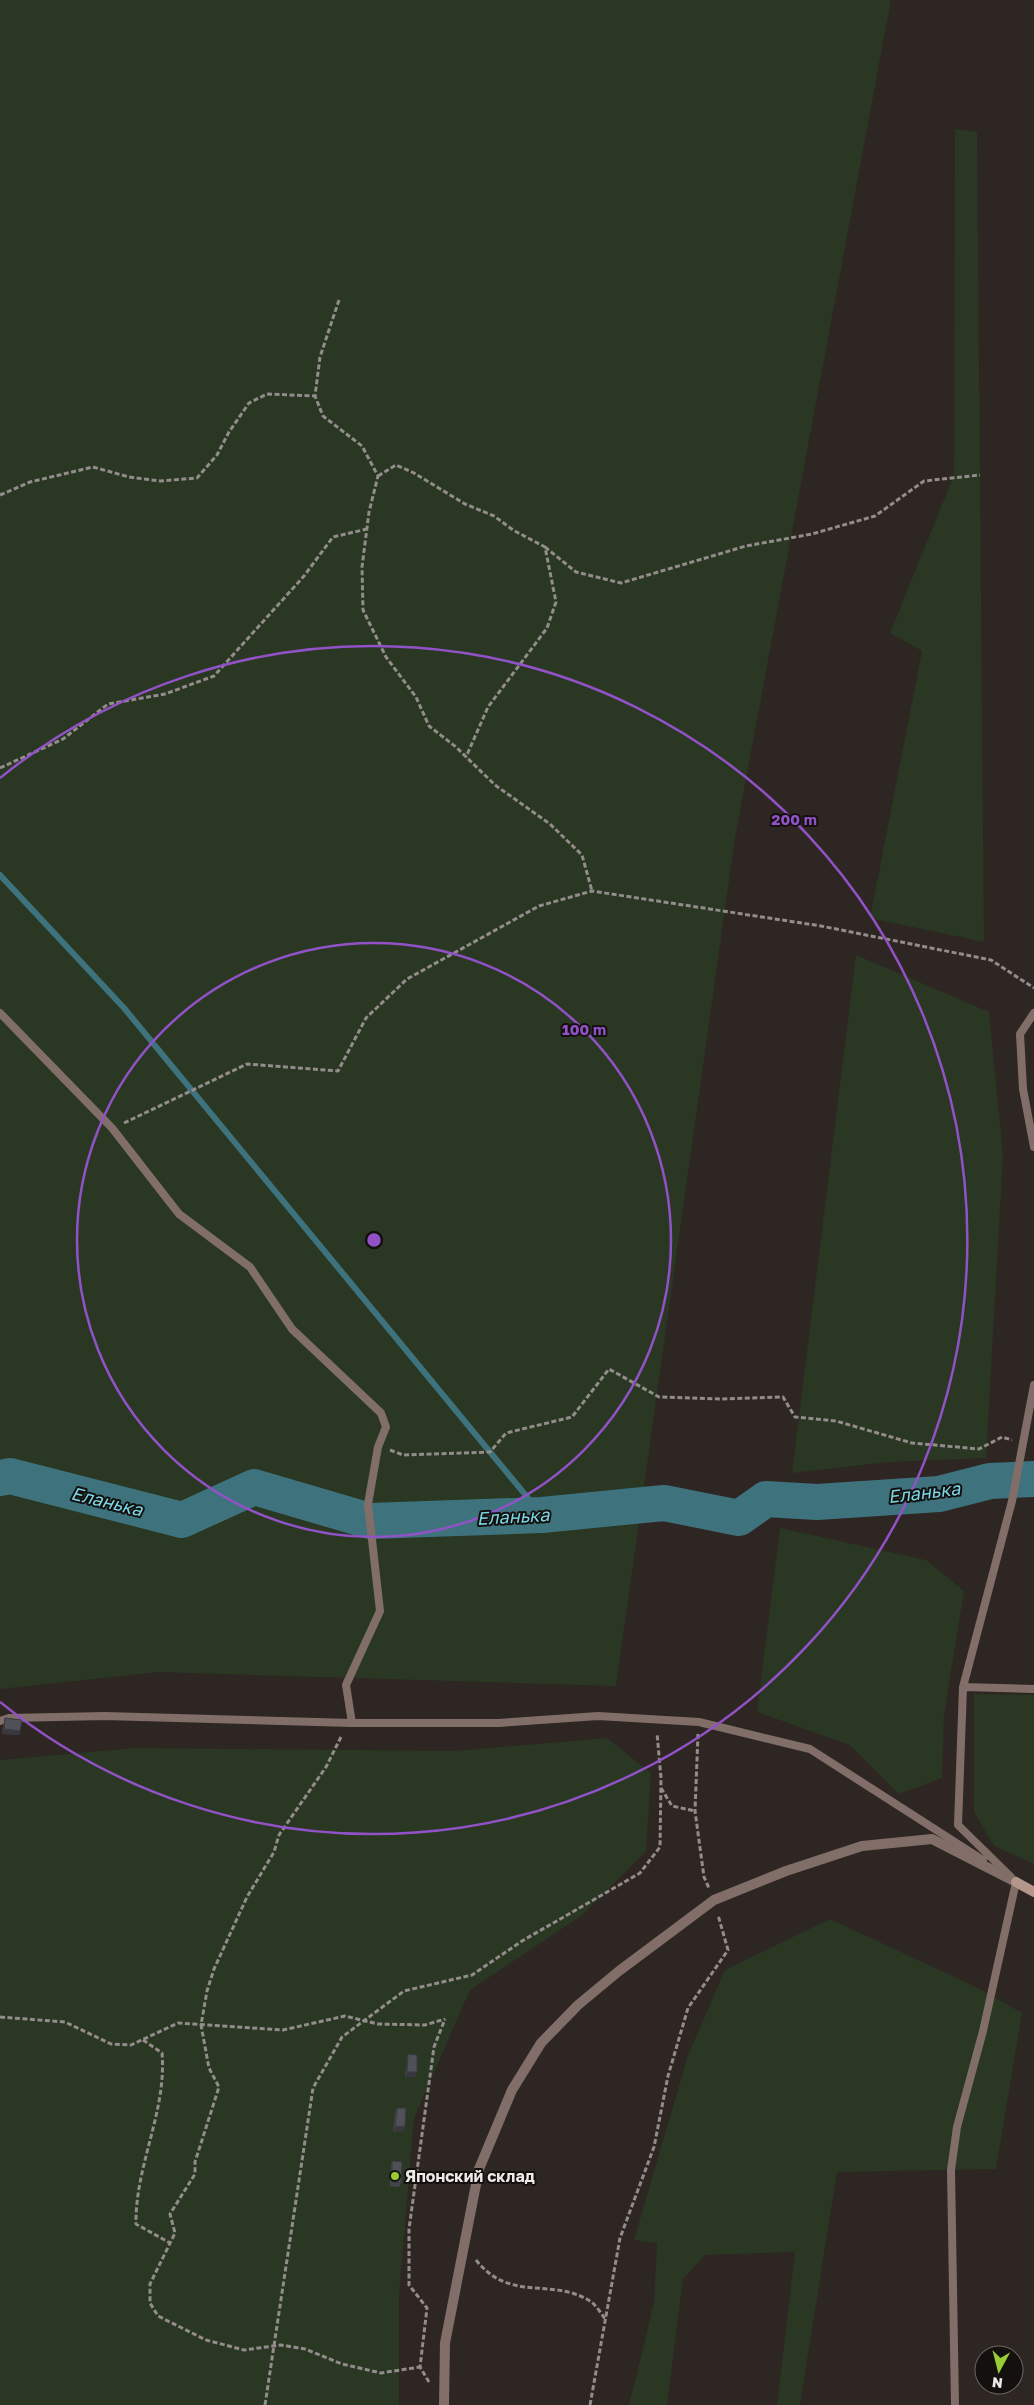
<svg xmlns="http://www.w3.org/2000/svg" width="1034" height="2405" font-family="'Golos Text',sans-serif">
<rect width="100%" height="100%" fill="#2e2623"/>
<!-- green -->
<path fill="#293723" d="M0,0H891L735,838L616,1686L159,1672L0,1689Z
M955,129L977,132L984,942L870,918L922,651L890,633L954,475Z
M856,955L989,1012L1003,1155L986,1458L889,1462L792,1473Z
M780,1528L926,1560L964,1591L944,1715L942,1778L899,1794L850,1745L757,1712Z
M974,1694L1034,1695V1864L994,1846L974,1812Z
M607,1738L651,1773L646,1851L581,1916L470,1990L414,2118L399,2296V2405H0V1760L135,1748L455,1751Z
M830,1919L976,1987L1022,2013L996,2169L837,2172L800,2405H777L795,2252L705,2255L683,2279L667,2405H629L654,2303L657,2243L634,2240L688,2055L725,1970Z"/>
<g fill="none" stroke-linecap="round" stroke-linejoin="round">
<!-- stream -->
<path stroke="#3e737d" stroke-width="6" d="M0,875L124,1008L542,1515"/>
<!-- river -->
<path stroke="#3e737d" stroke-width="36" d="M0,1478L10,1476L182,1520L254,1487L370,1521L542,1515L664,1503L739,1518L766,1499L817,1502L939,1494L990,1481L1034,1479"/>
<!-- path -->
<path stroke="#928c8a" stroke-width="3" stroke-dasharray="5 2.5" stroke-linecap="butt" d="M339,300L320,357L315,396L323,416L362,446L378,476L369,512L362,567L363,610L386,657L416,697L429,726L456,747L495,785L550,824L582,855L592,891
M378,476L396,465L414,473L465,504L494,516L513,530L545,547L556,602L547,628L488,707L466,757
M0,495L30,482L93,467L129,477L160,481L197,478L217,455L229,432L249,403L267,394L315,396
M545,547L576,572L621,583L746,546L812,534L875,516L924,481L980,475
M0,768L63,739L108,704L165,694L214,676L304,576L333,537L367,529
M124,1123L247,1064L338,1071L366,1018L407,979L539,906L592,891L821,926L991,960L1034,988
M390,1450L403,1455L490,1452L506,1433L572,1417L609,1369L659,1397L722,1399L783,1397L795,1417L836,1421L912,1443L979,1449L1002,1437L1012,1440
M698,1734L695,1811L704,1877L709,1888
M341,1737L326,1767L279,1835L274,1852L247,1897L214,1969L207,1991L201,2025L209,2068L219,2087L195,2162V2174L170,2214L175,2233L150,2284V2303L158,2316L206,2340L244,2350L281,2345L305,2349L342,2364L381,2373L420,2367
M661,1788L672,1806L695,1811
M0,2017L65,2022L111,2044L131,2045L178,2023L283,2030L345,2016L378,2024L425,2025L445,2019
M143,2040L162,2053C167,2111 135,2166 136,2224L170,2243
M476,2260C510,2303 551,2277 590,2301C596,2305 601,2313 605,2319
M429,2382L420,2367L427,2308L409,2285V2229L434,2047L445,2019
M265,2405L313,2088L342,2037L404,1991L472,1975L522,1941L640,1873L660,1847L661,1778L657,1733
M590,2405L620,2238L654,2147L668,2076L688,2008L728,1950L718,1915"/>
<!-- service -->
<path stroke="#826e68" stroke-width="8" d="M0,1013L112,1128L179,1214L250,1267L292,1329L381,1413L386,1427L378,1447L368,1504L380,1611L346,1685L352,1723
M1034,1013L1020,1034L1023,1089L1034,1147
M963,1687L1034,1689
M0,1721L9,1718L105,1716L352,1723H498L598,1716L699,1722L810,1749L983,1860
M1011,1877L958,1825L963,1687L1012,1501L1034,1385
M955,2405L951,2170L957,2127L983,2031L1016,1882"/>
<!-- minor -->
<path stroke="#826e68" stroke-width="10" d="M444,2405L445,2343L479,2169L512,2090L541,2043L578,2005L619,1971L714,1900L786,1871L862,1846L932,1839L1016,1882"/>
<!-- secondary -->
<path stroke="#b5968c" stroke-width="10" d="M1016,1882L1034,1892"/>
</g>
<!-- wall -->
<path fill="#45454c" d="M5,1718L20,1731L19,1735L2,1734L4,1722Z
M408,2054L417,2072L415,2077H405L407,2059Z
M397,2108L405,2126L403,2131L393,2132L395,2112Z
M392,2161L401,2183L399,2187L390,2186L391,2166Z"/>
<!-- shaded-wall -->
<path fill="#38383e" d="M4,1729L20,1731L19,1735L2,1734Z
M407,2072H417L415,2077H405Z
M405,2126L403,2131L393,2132L395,2127Z"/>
<!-- building -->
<path fill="#505058" stroke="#38383e" d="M5,1718L22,1720L20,1731L4,1729Z
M408,2054L417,2055V2072H407Z
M397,2108H406L405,2126L395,2127Z
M392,2161L402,2162L401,2183L392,2182Z"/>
<!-- distance rings -->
<g fill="none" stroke="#9252c7" stroke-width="2.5">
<circle cx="374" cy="1240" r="297"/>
<path d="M0 778A594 594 0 1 1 0 1702"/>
</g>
<!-- markers -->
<circle fill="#99cb35" stroke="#13100e" stroke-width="2" cx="395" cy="2176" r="5"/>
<g text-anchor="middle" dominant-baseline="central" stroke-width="4" stroke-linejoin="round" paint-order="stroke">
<!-- poi labels -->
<g font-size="16" font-weight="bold" fill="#efeae8" stroke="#13100e" text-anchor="start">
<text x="405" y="2176">Японский склад</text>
</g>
<!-- water labels -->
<g font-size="18" font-style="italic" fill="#7cd6e6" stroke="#13100e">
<text transform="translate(924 1492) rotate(-7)">Еланька</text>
<text transform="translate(107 1501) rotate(14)">Еланька</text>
<text transform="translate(513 1516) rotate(-3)">Еланька</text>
</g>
</g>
<circle cx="374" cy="1240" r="8" fill="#9252c7" stroke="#13100e" stroke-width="2.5"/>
<g font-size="15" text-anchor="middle" font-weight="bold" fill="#9252c7" stroke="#13100e" stroke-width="4" stroke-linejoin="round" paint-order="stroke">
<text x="794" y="825">200 m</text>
<text x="584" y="1035">100 m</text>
</g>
<!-- north arrow -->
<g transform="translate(999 2370) rotate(187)"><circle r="24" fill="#13100e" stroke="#6b6765"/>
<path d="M0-4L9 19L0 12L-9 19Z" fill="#99cb35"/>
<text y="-8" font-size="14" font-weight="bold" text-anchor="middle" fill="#efeae8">N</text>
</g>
</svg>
